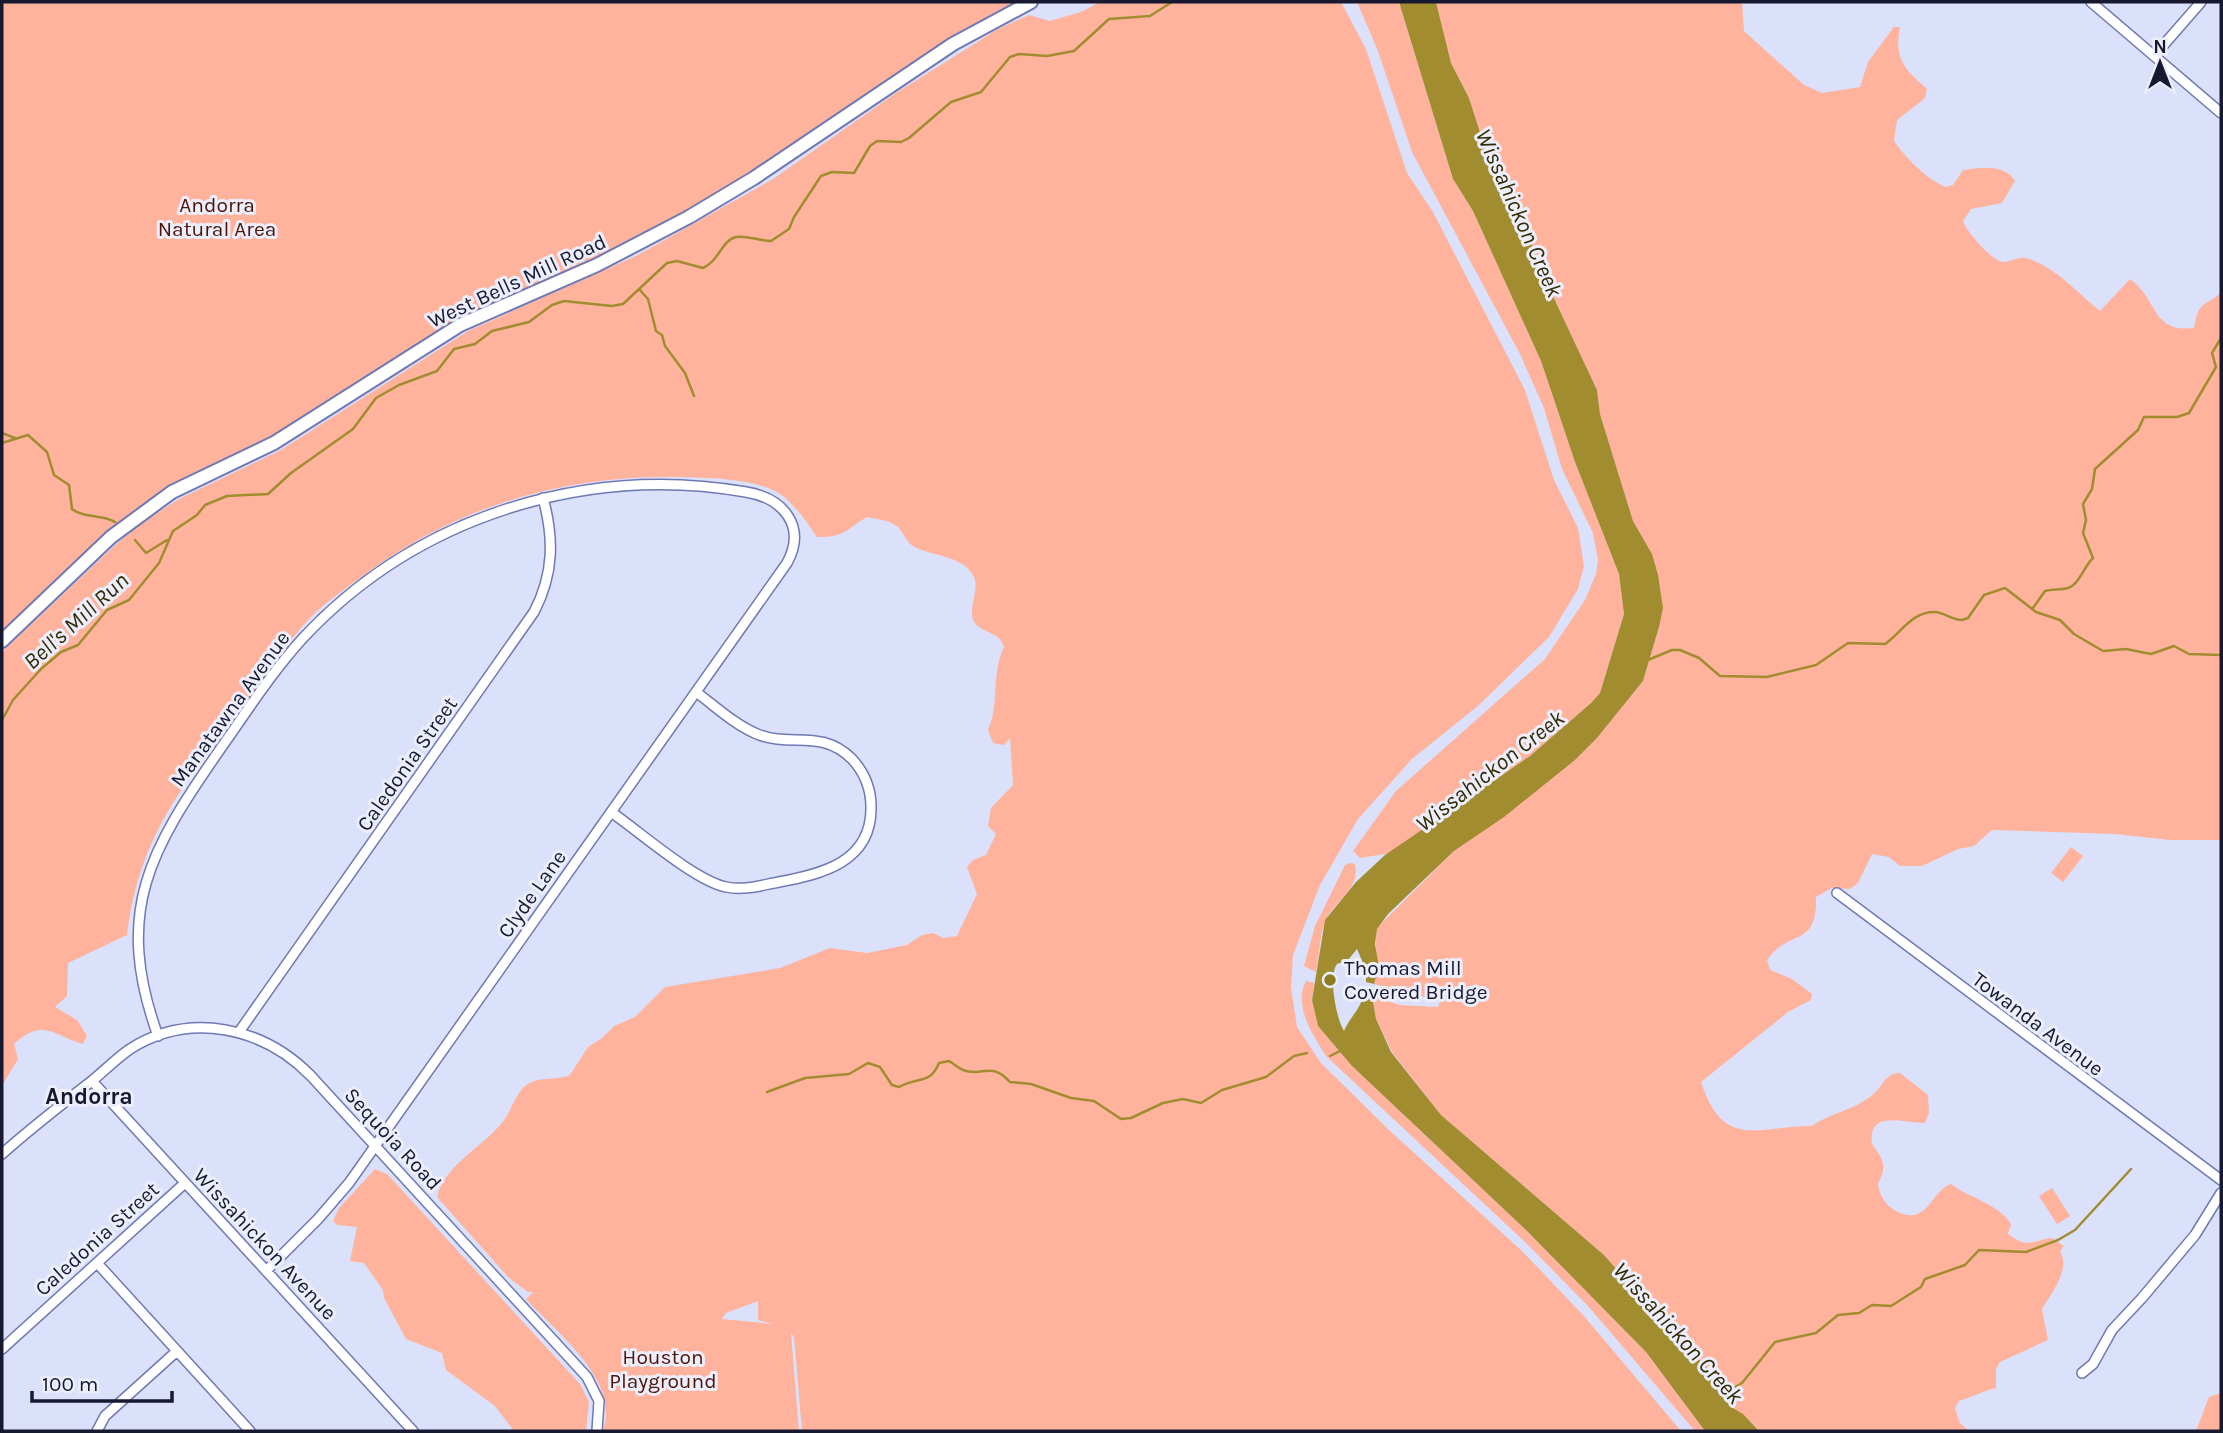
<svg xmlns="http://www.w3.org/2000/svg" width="2223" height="1433" font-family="Karla,sans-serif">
<rect width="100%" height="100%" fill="#dbe0fb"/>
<!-- green -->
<path fill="#ffb39d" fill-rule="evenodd" d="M2,2H1020L957,35L691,211L582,266L462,319L287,430L158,495L117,526L2,634Z
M1100,2H1341L1366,49L1407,173L1433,212L1525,390L1554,480L1578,528L1584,566L1578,589L1549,637L1479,705L1412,759L1358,819L1320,885L1293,955L1291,987L1297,1027L1321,1063L1389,1130L1522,1251L1583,1315L1681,1431H802L794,1337L791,1333L799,1431H603C620,1380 558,1334 526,1299L533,1292H528L509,1278L437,1197C443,1167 483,1146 501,1124C511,1113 516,1091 528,1084C541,1076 557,1081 570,1075L588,1047L602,1038L614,1026L635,1017L665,987L780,968L830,948L867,953L907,945L922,935L933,933L944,938L957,936L977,894L967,867L973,860L986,855L996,834L988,826L991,808L1013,785L1010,738L1004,745L993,743L988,730C1000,704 991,673 1004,647C999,631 984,634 975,623C967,614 978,593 975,580C968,556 934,557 915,547C906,543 905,534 898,527C890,520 877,519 867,517C846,529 847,537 817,537C808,523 790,498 775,491C746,477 703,478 671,477C559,476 454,508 364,575C346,588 326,602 310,618C281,648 262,683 237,715C180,788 138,841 127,935L68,963L67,996L55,1007L77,1020L87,1036L83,1044C51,1035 44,1017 14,1044L18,1059L2,1086V652L113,547L140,524L179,499L281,450L468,331L638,255L773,179L896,93L998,29L1029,15L1050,21L1081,12ZM758,1301V1320L773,1324L722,1319L726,1313Z
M1357,2H1399L1453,179L1473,211L1541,361L1575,462L1619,574L1624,614L1600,693L1591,703L1530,756L1391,853L1360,858L1353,851L1396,791L1545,659L1585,600L1596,574L1598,560L1593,533L1562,469L1544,408L1520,354L1412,152L1378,51Z
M1436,2H1742L1744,31L1804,85L1822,93L1860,87L1868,62L1894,27H1900C1894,60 1904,68 1927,89L1925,98L1897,120L1894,141C1906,158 1927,180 1946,187L1953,185L1963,170C1981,167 2005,164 2015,181L2002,203L1971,209L1963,221C1965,230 1993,262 2003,262C2012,262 2019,255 2029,259C2055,267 2079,294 2100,311L2130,279C2158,299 2151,333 2194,328C2199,301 2202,308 2221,293V840H2170L2115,834L1992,830L1974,846L1958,849L1922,866H1900L1889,857L1872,854L1858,883L1850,889L1832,888L1816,897C1817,949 1789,928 1767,960L1770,970L1792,979L1812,994L1811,1000L1788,1012L1701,1082C1724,1151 1757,1126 1812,1126C1830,1113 1852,1111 1871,1096C1883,1088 1884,1073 1900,1073L1928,1095L1929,1113L1925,1123C1905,1123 1867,1109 1872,1144C1884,1160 1887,1166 1878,1184C1880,1196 1885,1205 1896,1211C1928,1228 1931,1190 1951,1184C1969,1198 1999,1204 2011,1224L2008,1234C2028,1249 2031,1241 2052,1238L2064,1246L2060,1251C2071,1269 2051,1294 2042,1309L2048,1340L2000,1362L1996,1369V1388C1983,1391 1972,1397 1959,1401L1955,1408L1960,1423L1969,1431H1759L1752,1423L1731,1407L1727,1395L1706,1366L1681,1342L1604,1255L1441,1115L1392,1052L1376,1019L1372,996L1400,1005L1438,1007L1440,1001L1374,984C1380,964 1374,949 1377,928L1454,851L1504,816L1575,760L1597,738L1643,681L1659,627L1652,554L1633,521L1600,414L1597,390L1536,260L1531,239L1486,151L1469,98L1451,63Z
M2071,847L2083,856L2063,882L2051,873Z
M1350,863L1355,864C1361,889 1332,903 1325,922C1320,934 1319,958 1316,972L1304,966L1315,926L1345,865Z
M1306,981L1314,983L1312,1000L1318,1026L1352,1066L1527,1231L1646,1352L1705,1431H1695L1588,1306L1525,1242L1326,1056C1313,1035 1293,1006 1306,981Z
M375,1169L387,1174L400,1188L580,1384L589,1402L586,1431H514L495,1406L446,1370L442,1353L406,1339L384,1298L383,1290L364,1263L350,1261L357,1227L337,1225L333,1221L339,1208Z
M2052,1188L2070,1216L2057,1224L2039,1196Z
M2221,1393V1431H2196L2209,1397Z"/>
<!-- water -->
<path fill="#a18d2f" d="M1399,2H1436L1451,63L1469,98L1486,151L1531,239L1536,260L1597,390L1600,414L1633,521L1652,554L1658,575L1663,608L1659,627L1643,681L1597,738L1575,760L1504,817L1454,851L1388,914L1377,929L1375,944L1379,967L1374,984L1366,982V970L1357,949L1348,960L1337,964C1328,976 1336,1018 1344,1031C1350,1017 1360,1010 1364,994L1372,996L1376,1019L1391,1052L1441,1115L1604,1255L1681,1342L1706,1366L1727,1395L1731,1407L1743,1414L1759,1431H1705L1646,1352L1527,1231L1352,1066L1318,1026L1312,1000L1325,920L1356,882L1385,855L1530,756L1591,703L1600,693L1624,614L1619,574L1575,462L1541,361L1473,211L1453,179Z"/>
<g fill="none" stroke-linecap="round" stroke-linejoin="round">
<!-- stream -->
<path stroke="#a18d2f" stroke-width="2.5" d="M639,289L648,299L656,331L662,335L665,346L685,373L694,396
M2,433L15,438
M2,443L28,435L47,452L54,475L69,485L72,509C85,519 103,514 115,522
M135,540L146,553L167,540
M2033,608L2045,591C2052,589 2061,590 2068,588C2079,585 2084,566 2093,558L2083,533L2086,520L2083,504L2092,489L2095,469L2138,430L2144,417H2177L2189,413L2216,367L2212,353L2221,338
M1648,660L1672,650H1680L1699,658L1720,676L1767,677L1816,665L1848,643L1885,644C1902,632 1912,611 1936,612C1945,613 1952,620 1962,620L1968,618L1984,595L2005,588L2036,612L2060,620L2074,634L2103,651L2126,649L2151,654L2174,646L2189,654L2221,655
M2,720L13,700L41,669L61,652L78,645L107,610L129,600L159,563L173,531L197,515L205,505L227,496L268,494L291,473L353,429L376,398L399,385L437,371L454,349L475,344L492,331L529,322L552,305L564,301L612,306L623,304L667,263L677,261L703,268C719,261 722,240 736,237C746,235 760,241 771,241L789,229L794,217L821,176L832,172L854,173L870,146L877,141L901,142L909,138L951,102L981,92L1010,57L1019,54L1047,56L1074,51L1109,19L1150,16L1172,2
M1330,1056L1342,1050
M767,1092L805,1078L849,1074L868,1063L880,1067L892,1085L899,1087C919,1076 930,1085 939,1063L949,1061C954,1064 958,1068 963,1070C982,1078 990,1060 1010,1082L1031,1084L1071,1098L1094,1101L1121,1119L1131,1118L1163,1103L1183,1099L1201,1103L1222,1090L1266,1077L1294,1056L1307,1053
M1723,1394L1742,1383L1775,1342L1816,1333L1838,1315L1859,1313L1872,1305L1891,1306L1921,1287L1925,1279L1965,1265L1979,1250L2026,1252L2058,1240L2075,1230L2131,1169"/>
<defs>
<path id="street" d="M2091,2L2221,113
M2154,56L2201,2
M611,812C640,832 694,880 726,887C744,891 762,885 779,882C822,874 872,862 871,807C871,789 864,772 852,759C821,728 791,748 757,734C735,725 715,706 696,692
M1837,893L2221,1180
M239,1032L534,612C554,574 554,538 543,498
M158,1036C113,911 150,850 221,748C247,711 272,672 303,638C416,517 584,464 746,492C783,498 807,526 787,563L349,1183L318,1219L266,1271
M92,1081L413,1431
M2,1154C31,1128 62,1104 93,1080C105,1070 117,1058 130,1049C190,1011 263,1027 311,1076L587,1377L599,1401L597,1431
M97,1263L250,1431
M2,1349L185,1183
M2082,1373L2093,1364L2112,1330L2142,1298L2195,1235L2221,1193
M97,1431L105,1416L177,1351"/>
<path id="secondary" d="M2,641L111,537L172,492L274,443L460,325L597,265L689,217L754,178L953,44L1031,2"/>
</defs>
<!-- street casing -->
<use href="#street" stroke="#6f79b4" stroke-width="12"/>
<!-- secondary casing -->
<use href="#secondary" stroke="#6f79b4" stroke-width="16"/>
<!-- street -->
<use href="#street" stroke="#fff" stroke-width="9"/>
<!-- secondary -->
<use href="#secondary" stroke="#fff" stroke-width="12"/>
</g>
<!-- markers -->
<circle fill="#8e7a20" stroke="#eceefc" stroke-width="2.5" cx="1330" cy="980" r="7"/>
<g text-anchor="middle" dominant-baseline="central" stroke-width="6" stroke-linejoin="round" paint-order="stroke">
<!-- park labels -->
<g font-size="21" fill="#4c1505" stroke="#eceefc">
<text x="217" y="205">Andorra<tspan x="217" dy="24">Natural Area</tspan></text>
<text x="663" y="1357">Houston<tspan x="663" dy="24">Playground</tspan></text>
</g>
<!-- street labels -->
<g font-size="21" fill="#161930" stroke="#eceefc">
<text transform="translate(517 281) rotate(-25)">West Bells Mill Road</text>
<text transform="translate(230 709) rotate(-54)">Manatawna Avenue</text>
<text transform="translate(407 764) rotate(-55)">Caledonia Street</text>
<text transform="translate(532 894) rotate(-55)">Clyde Lane</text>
<text transform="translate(2038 1024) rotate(37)">Towanda Avenue</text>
<text transform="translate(393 1139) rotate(47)">Sequoia Road</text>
<text transform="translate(97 1239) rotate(-42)">Caledonia Street</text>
<text transform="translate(265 1244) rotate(47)">Wissahickon Avenue</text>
</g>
<!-- poi labels -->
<g font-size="21" fill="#161930" stroke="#eceefc" text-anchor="start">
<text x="1344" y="968">Thomas Mill<tspan x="1344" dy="24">Covered Bridge</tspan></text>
</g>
<!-- water labels -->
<g font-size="23" font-style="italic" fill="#342b02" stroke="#eceefc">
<text transform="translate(1519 213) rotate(66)">Wissahickon Creek</text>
<text transform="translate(76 621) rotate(-42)">Bell's Mill Run</text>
<text transform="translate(1490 771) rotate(-38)">Wissahickon Creek</text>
<text transform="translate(1678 1333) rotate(48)">Wissahickon Creek</text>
</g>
<!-- neighbourhood labels -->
<g font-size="23" font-weight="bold" fill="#161930" stroke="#eceefc">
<text x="89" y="1096">Andorra</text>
</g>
</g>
<!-- border -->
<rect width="2223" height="1433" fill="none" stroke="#161930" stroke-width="7"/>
<!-- north arrow -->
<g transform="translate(2160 63)" stroke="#eceefc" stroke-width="5" paint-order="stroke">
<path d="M0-5L12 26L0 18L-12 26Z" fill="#161930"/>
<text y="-10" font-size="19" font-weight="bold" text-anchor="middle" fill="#161930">N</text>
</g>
<!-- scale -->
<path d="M32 1391v10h140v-10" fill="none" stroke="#161930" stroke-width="3.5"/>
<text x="42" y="1391" font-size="21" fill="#161930" stroke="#eceefc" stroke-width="5" paint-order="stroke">100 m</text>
</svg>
